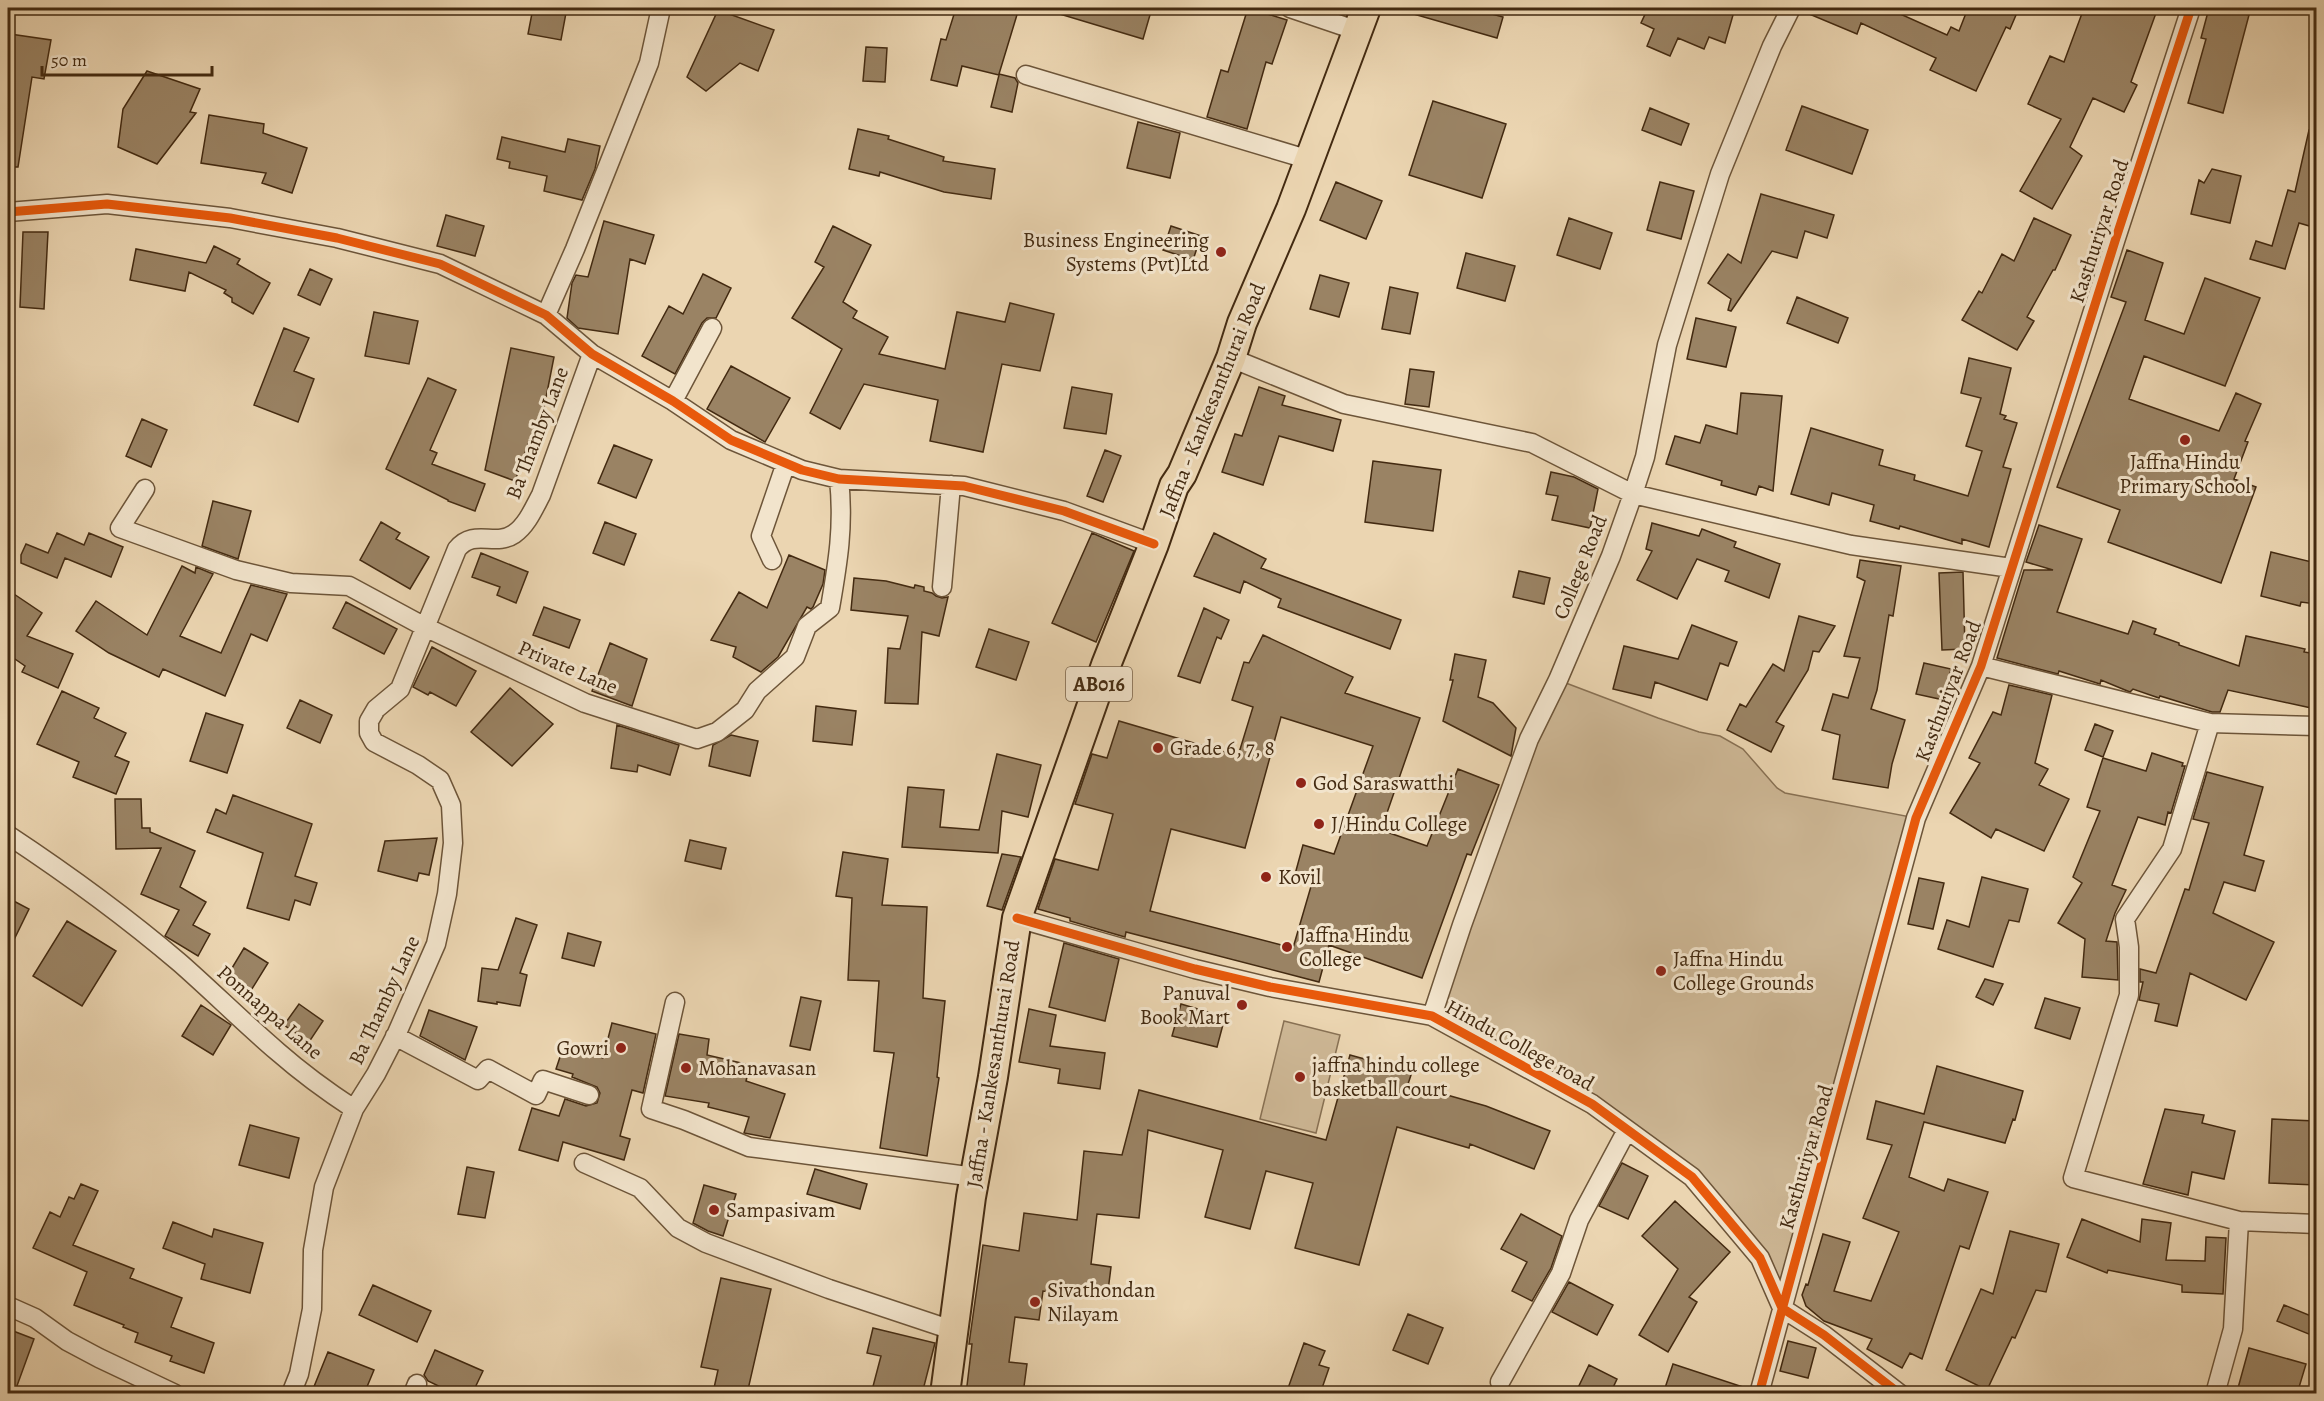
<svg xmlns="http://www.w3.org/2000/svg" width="2324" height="1401" font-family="Alegreya,serif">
<rect width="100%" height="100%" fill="#ebd5b1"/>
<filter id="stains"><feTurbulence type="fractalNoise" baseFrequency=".00333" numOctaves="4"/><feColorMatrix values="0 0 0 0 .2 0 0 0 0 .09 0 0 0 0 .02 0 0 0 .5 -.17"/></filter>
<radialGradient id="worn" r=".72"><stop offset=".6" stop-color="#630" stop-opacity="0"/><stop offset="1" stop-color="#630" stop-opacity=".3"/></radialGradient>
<!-- green -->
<path fill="#ceb896" stroke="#887154" stroke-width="1.5" d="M1558,680L1658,718L1699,732L1720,736L1743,749L1777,788L1785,793L1916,818L1782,1308L1760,1258L1692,1177L1592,1104L1432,1016Z
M1284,1021L1340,1035L1316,1133L1260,1119Z"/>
<!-- building -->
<path fill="#9a8364" stroke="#432a11" stroke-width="1.5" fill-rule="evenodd" d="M533,8L566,13L561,40L528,34Z
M956,8H1019L999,74L1015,78L1018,83L1012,112L991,107L999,75L962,66L957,86L931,80L941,39L946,40Z
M1054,8H1152L1143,39L1053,12Z
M1248,8L1287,20L1272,64L1266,62L1247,129L1207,117L1221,70L1228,72Z
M1411,8H1470L1503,17L1497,38L1410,13Z
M1648,8H1735L1725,43L1709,37L1704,49L1678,38L1670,56L1647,46L1654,29L1641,23Z
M1802,8H1887L1947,35L1951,27L1959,31L1968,8H2019L2010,29L2006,27L1976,91L1930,70L1936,58L1861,23L1857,34L1802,11Z
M2084,8H2140L2156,13L2131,82L2137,85L2124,112L2093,98L2070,147L2082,156L2052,209L2020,191L2061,119L2028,104L2050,56L2064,62Z
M2209,8H2220L2249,15L2223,113L2188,103L2206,39L2201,38Z
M718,10L774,30L758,71L740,63L706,91L687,77Z
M10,34L51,40L44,79L32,77L18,167H8V96L11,74L8,73V50Z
M866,47L887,48L885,82L863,81Z
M147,71L200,89L190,112L196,113L157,164L118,147L123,109Z
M1433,101L1506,124L1482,198L1409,175Z
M1802,106L1868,130L1852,174L1786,150Z
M1650,108L1689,124L1681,145L1642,130Z
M209,115L264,124L263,133L307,148L292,193L262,183L266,173L201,163Z
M1138,122L1180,133L1170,178L1127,168Z
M858,129L889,136L888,139L944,157L943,161L995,169L991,199L944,192L880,172L879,176L849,169Z
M2309,130L2316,131V228L2299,223L2285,269L2250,259L2256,241L2272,246L2288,190L2295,192Z
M502,137L565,152L568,139L600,146L595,169L582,200L544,191L547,176L509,168L510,162L497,159Z
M2212,169L2241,176L2230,223L2191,214L2199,180L2204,183Z
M1336,182L1382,201L1366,239L1320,220Z
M1660,182L1694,191L1681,239L1647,230Z
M1761,194L1834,215L1827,238L1805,231L1797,258L1772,251L1731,311L1728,310L1731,299L1708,283L1728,254L1741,263Z
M446,215L484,226L475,256L437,246Z
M1569,218L1612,233L1600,269L1557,255Z
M2034,218L2071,235L2055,270H2053L2027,317L2034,321L2017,350L1962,320L1979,291L1982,293L2002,254L2014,261Z
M604,221L654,235L645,264L630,259L618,334L578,328L567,318L572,283L576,275L588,277Z
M833,226L871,245L843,302L857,311L853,318L888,337L879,354L945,369L957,312L1005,322L1010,303L1054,314L1040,371L1002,364L983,452L930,441L938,400L864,384L840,429L810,413L842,349L792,318L824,267L815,262Z
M1171,226L1201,236L1193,260L1163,250Z
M23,232H48L44,309L20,307Z
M214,246L240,259L237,264L270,283L253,314L232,302V298L224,293L226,290L189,272L185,291L130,280L136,249L206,263Z
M2127,250L2163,263L2145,320L2184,334L2205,278L2260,298L2225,386L2144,356L2129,399L2219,431L2236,393L2261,404L2245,441L2248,442L2234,479L2256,487L2221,583L2108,542L2120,510L2057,487L2126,302L2111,297Z
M1466,253L1515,266L1505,301L1457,288Z
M310,269L332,279L320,305L298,295Z
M703,274L731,288L716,318H707L702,323L675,374L642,356L669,306L683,314Z
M1320,275L1349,283L1339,317L1310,309Z
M1390,287L1418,293L1410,334L1382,329Z
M1797,297L1848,318L1838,343L1787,323Z
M374,312L418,321L409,364L365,356Z
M1696,318L1736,327L1726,367L1687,359Z
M284,328L309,338L294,371L314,379L298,422L254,405Z
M511,348L554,357L544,408L533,440L530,439L515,481L485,470Z
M1969,358L2011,368L2000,414L2006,416L2004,419L2017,423L2003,467L2011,469L1989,547L1962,539V544L1900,526L1899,529L1870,521L1874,505L1832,493L1829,505L1791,494L1811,428L1883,450L1879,465L1915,475L1914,480L1968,496L1982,451L1966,446L1981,398L1961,393Z
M731,366L790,398L765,442L707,409Z
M1410,369L1434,372L1429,407L1405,404Z
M428,378L456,390L430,450L437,453L432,464L485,484L475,511L448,501V500L386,469Z
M1072,387L1112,394L1106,434L1064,428Z
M1259,387L1285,396L1282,405L1341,420L1333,451L1279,436L1263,485L1222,472L1235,434L1242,436Z
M1741,393L1782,396L1773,491L1759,486L1756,495L1721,485L1722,481L1666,464L1675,436L1700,443L1706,425L1737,434Z
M142,419L167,430L151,467L126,456Z
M614,445L652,460L636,498L598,483Z
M1105,450L1121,456L1103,502L1087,496Z
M1373,461L1441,470L1433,531L1365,522Z
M1551,472L1574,477L1598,489L1590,528L1552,520L1558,496L1546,494Z
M213,501L251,511L238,559L202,546Z
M381,522L400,533L396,539L429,557L410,589L360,560Z
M605,522L636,534L624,565L593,553Z
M1652,523L1699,536L1702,529L1736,542L1734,547L1780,564L1769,598L1725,581L1729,571L1697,559L1677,599L1637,580L1652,551L1646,549Z
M2039,525L2082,539L2057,612L2128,634L2133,621L2156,629L2154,634L2179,643V645L2239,666L2246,636L2305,649L2304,652L2316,654V709L2228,690L2220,712H2212L2160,696L2159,698L2133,689L2130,692L2101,680L2100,684L2059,671L2058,674L1997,658L2024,570H2053L2026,562Z
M57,533L84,545L89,533L123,547L111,577L65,558L57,578L21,563V555L26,544L48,553Z
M1092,533L1134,551L1096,642L1052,623Z
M1214,533L1266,559L1261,568L1401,620L1390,649L1278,607L1281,599L1244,581L1240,593L1194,576Z
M2271,552L2316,563V604L2301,602L2300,606L2261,596Z
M481,553L528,572L516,603L497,595L500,587L472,577Z
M789,555L825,570L823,584L813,607L811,609L807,607L778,657L761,672L733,657L736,647L711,640L739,592L767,608Z
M1860,560L1901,566L1893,616L1889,615L1877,690L1871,709L1905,720L1892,764L1888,788L1833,779L1840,735L1822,730L1833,694L1848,698L1860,658L1844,656L1865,581L1857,577Z
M182,566L195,573L196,567L213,574L180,636L221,653L251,585L287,594L267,641L251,634L225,696L163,669L159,677L109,653L76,631L96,601L147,635Z
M1519,571L1550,578L1544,604L1513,597Z
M1963,572L1965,649L1942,650L1939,573Z
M854,578L886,581L914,588L915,585L924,587V591L932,593L936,596L942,598L948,597L939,636L922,632L918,704L885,703L888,648L900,649L908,616L851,610Z
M8,590L42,613L27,636L73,654L58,688L22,672L25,666L12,657L8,664Z
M346,602L397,629L384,654L333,628Z
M544,607L580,620L569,648L533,635Z
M1204,608L1229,620L1221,639L1217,637L1200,683L1178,676Z
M1799,616L1835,626L1819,652L1813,651L1808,670L1776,722L1784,726L1771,752L1727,730L1740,704L1746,707L1773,664L1784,671Z
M1692,625L1737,642L1728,666L1720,663L1707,700L1655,682L1651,698L1613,689L1624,646L1678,659Z
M989,629L1029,642L1016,680L976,667Z
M1263,635L1353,677L1345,693L1420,718L1381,830L1427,846L1458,769L1499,785L1471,855L1467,854L1422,978L1329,945L1319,982L1126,932L1125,937L1070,921V918L1038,909L1055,859L1098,870L1113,814L1075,804L1092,754L1107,758L1119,721L1238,756L1253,707L1232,700L1244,662L1249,663ZM1281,717L1373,746L1334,854L1303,845L1294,878L1312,883L1293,948L1150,911L1171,829L1245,848Z
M610,643L647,659L632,706L592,691Z
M432,647L476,671L456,706L430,692L428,695L413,687Z
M1455,654L1486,660L1478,697L1493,703L1516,728L1511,756L1443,721L1453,680H1450Z
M1924,663L1951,669L1944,700L1916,694Z
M2009,685L2052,695L2035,763L2048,769L2039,785L2069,799L2044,851L1996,829L1991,838L1950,813L1980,763L1969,758L1993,712L2001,715Z
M510,688L553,724L512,766L471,732Z
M62,691L99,708L94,718L126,733L115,756L129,762L116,794L73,777L79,762L37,744Z
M300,700L332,715L320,743L287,728Z
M816,706L856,711L852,745L813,741Z
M206,713L243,725L227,773L190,761Z
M2095,724L2113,731L2103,757L2085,750Z
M617,725L679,745L670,775L638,765L637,772L611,768Z
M731,735L758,741L750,776L709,766L713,745Z
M2152,753L2183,763L2182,766H2185L2171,813L2168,812L2165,825L2138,817L2112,885L2126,890L2115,913L2106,941L2117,942L2118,980L2082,977L2085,939L2058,923L2082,883L2073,877L2100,811L2087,807L2103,758L2146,771Z
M997,754L1041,765L1028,817L1002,811L998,853L902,847L908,787L944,790L940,827L979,830Z
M2207,772L2263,787L2244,855L2264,861L2255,891L2224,882L2213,913L2274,942L2246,1000L2190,973L2177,1026L2155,1021L2159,1004L2139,1000L2143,982H2140V969L2156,973L2185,889L2189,890L2209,823L2193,819Z
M233,795L312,824L295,876L317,883L310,905L295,900L289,920L247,908L263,853L207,832L216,809L226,814Z
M115,799H141L142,828H150V832L195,851L180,887L206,902L193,925L210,934L198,956L165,936L179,910L141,894L161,848L116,849Z
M437,838L429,875L419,873L417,881L378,871L385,841Z
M690,840L726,848L721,869L685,861Z
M843,852L888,859L882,905L927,907L923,998L945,1001L937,1077L939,1078L927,1156L880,1148L894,1053L874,1051L879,981L848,980L852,898L836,896Z
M1002,854L1021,857L1002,910L987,906Z
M1982,877L2028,889L2019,922L2009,920L1993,967L1938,949L1947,920L1969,927Z
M1919,878L1944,883L1933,929L1908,924Z
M8,898L29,909L8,952Z
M516,918L537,925L520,973L527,975L520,1006L497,1002V1004L478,1001L482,968L498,970Z
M67,921L116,951L82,1006L33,976Z
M568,933L601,942L594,966L562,958Z
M1064,943L1119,959L1105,1021L1049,1007Z
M244,948L268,963L250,992L226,978Z
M1985,979L2003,984L1993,1005L1976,997Z
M801,997L821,1001L810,1050L790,1046Z
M2045,998L2080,1008L2070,1039L2035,1028Z
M299,1004L323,1021L309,1042L284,1025Z
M1181,1004L1225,1017L1217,1047L1172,1036Z
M201,1005L231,1025L213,1055L182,1036Z
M1029,1009L1056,1015L1050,1046L1105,1053L1100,1089L1058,1083L1060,1069L1019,1062Z
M429,1010L477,1027L465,1060L420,1036Z
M612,1023L656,1034L643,1093L632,1090L620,1136L630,1139L624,1160L563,1142L558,1161L519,1150L532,1108L559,1116L565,1099L586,1106L597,1103L600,1093L597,1087L572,1077L573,1074L556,1069L564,1045L603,1058Z
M679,1034L709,1039L707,1055L750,1065L746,1081L785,1094L770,1138L744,1133L749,1117L708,1107L709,1103L665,1096Z
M1350,1055L1412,1072L1408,1084L1486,1106L1550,1131L1534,1169L1470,1144L1469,1148L1397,1127L1359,1265L1295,1248L1313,1183L1266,1171L1250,1229L1205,1217L1223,1150L1148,1130L1139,1218L1097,1214L1091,1264L1111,1267L1107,1299L1043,1291L1039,1320L1015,1317L1009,1362L1027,1364L1023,1394H966L972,1344H969L983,1245L1019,1251L1024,1213L1077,1220L1084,1151L1122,1155L1139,1090L1326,1140Z
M1937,1066L2023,1091L2015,1120L2013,1119L2005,1143L1924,1122L1909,1177L1944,1191L1948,1179L1988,1192L1969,1249L1960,1246L1922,1359L1910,1353L1902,1368L1867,1349L1872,1339L1824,1321L1806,1306L1802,1295L1806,1284L1808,1285L1823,1234L1850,1242L1834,1291L1871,1301L1899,1232L1863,1218L1892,1145L1867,1139L1876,1101L1924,1114Z
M2165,1109L2204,1115L2202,1123L2235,1131L2224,1179L2192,1172L2188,1195L2143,1184Z
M2272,1119L2316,1121V1185L2269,1183Z
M250,1125L299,1138L289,1178L239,1165Z
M1622,1163L1648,1176L1628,1219L1599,1206Z
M467,1167L494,1172L485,1218L458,1214Z
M815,1169L867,1184L860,1209L807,1194Z
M81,1184L98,1191L73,1245L134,1269L130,1278L182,1298L171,1327L214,1343L204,1373L170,1361L172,1356L135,1342L138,1333L123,1327L124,1325L74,1305L87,1272L33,1248L50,1212L60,1217L69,1197L74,1199Z
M704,1185L736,1194L723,1236L708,1231L693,1223Z
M1675,1201L1730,1252L1689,1297L1697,1302L1668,1352L1639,1335L1678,1269L1642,1236Z
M1521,1214L1562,1236L1551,1268L1532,1301L1512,1291L1527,1262L1501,1249Z
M2082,1219L2140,1242L2142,1219L2171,1223L2166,1260L2205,1261L2206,1237L2226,1238L2223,1294L2182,1292V1285L2108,1270L2107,1273L2067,1257Z
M173,1222L212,1237L214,1229L263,1243L250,1293L201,1279L205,1264L163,1248Z
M2010,1231L2059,1244L2046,1292L2036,1290L2015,1338L2012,1337L1987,1390L1946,1370L1981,1289L1993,1294Z
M721,1278L771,1289L747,1394L714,1388L718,1370L701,1367Z
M1569,1282L1613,1305L1597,1335L1552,1312Z
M373,1285L431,1311L417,1342L359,1315Z
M2284,1305L2316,1318V1337L2277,1321Z
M1408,1314L1443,1328L1428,1364L1393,1350Z
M873,1328L935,1343L922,1394H871L881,1356L867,1353Z
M8,1329L34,1339L14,1394H8Z
M1788,1341L1816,1348L1808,1378L1780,1371Z
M1304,1343L1325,1351L1319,1365L1329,1368L1320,1394H1286Z
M2249,1348L2306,1364L2297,1394H2259L2238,1388Z
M435,1350L483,1371L472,1394H455L428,1381L424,1375Z
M328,1352L374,1370L364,1394H311Z
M1673,1364L1749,1389L1748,1394H1663Z
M1589,1365L1617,1379L1610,1394H1575Z"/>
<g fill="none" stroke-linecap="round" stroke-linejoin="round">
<defs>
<path id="street" d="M1290,8L1358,31
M1026,75L1310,160
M8,212L107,204L230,218L337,238L440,264L546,315L592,354L673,401L731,440L802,470L839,479L964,486L1064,511L1154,544
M546,315L575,249L649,63L661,8
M1231,358L1344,404L1532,443L1633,494L1645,457L1667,345L1720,174L1772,46L1791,8
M673,401L712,328
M145,489L120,528L236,570L291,583L349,586L425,627L585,703L697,739L717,732L745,710L757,691L795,657L807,626L830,608C838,562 844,526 839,479
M772,560L761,536L786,463
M942,587L951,485
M1981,666L2210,723L2316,726
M2210,723L2172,849L2125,919L2129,947V995L2073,1178L2239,1221L2316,1224
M8,835C67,874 126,917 180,963C213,992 244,1023 278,1052C302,1073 328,1092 354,1109L324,1187L313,1250L312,1309L299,1374L291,1394
M1017,918L1195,969L1270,987L1432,1016L1592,1104L1692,1177L1760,1258L1782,1308L1824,1335L1900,1394
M675,1002L651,1109L684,1120L749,1147L975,1177
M1432,1016L1462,925L1529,739L1558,680L1611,556L1633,494L1851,545L2011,568
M395,1036L478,1080L488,1069L536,1095L543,1080L589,1095
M354,1109L376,1074L397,1033L436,944L447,894L453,843L451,805L440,780L418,765L374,742L369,733V721L376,709L400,689L457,549C474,528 495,547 514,534C527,525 534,508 541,495L592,354
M584,1163L640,1188L678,1228L706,1243L829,1289L955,1331
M8,1306L35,1318L67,1341L99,1358L175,1394
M1500,1382L1561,1273L1579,1220L1627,1130
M413,1394L417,1384
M1759,1394L1916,818L1981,666L2116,238L2191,8
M2215,1394L2233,1329L2239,1221"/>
<path id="primary" d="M945,1394L971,1197L993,1077L1017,918L1106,665L1154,544L1174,486L1182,474L1231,358L1242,323L1291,209L1366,8"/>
</defs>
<!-- street casing -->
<use href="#street" stroke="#6d5539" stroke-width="21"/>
<!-- primary casing -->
<use href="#primary" stroke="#432a11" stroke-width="32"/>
<!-- street -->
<use href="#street" stroke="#f2e4cc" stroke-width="18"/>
<!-- primary -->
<use href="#primary" stroke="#ebd5b1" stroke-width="28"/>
<defs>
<path id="cycleway" d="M8,212L107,204L230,218L337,238L440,264L546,315L592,354L673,401L731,440L802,470L839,479L964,486L1064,511L1154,544
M1017,918L1195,969L1270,987L1432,1016L1592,1104L1692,1177L1760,1258L1782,1308L1824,1335L1900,1394
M1759,1394L1916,818L1981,666L2116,238L2191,8"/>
</defs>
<!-- cycleway casing -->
<use href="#cycleway" stroke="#f2e4cc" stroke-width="13"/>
<!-- cycleway -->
<use href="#cycleway" stroke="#e8590c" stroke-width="9"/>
</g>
<!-- markers -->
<g fill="#8f2418" stroke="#f2e4cc" stroke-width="2">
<circle cx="1221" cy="252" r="6"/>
<circle cx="2185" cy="440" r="6"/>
<circle cx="1158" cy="748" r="6"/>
<circle cx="1301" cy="783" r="6"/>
<circle cx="1319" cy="824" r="6"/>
<circle cx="1266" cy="877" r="6"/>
<circle cx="1287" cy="947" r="6"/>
<circle cx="1661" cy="971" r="6"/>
<circle cx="1242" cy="1005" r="6"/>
<circle cx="621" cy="1048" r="6"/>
<circle cx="686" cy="1068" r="6"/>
<circle cx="1300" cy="1077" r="6"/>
<circle cx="714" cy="1210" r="6"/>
<circle cx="1035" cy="1302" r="6"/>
</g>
<g text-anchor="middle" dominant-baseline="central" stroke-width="6" stroke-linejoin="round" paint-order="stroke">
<!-- shield labels -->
<rect fill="#f2e4cc" stroke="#786249" stroke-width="1.5" x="1066" y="667" width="66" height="34" rx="4.5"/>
<g font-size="20" font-weight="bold" fill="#432a11">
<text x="1099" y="684">AB016</text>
</g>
<!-- street labels -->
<g font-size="21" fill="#432a11" stroke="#f2e4cc">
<text transform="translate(2099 231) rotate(-72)">Kasthuriyar Road</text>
<text transform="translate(1212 400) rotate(-68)">Jaffna - Kankesanthurai Road</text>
<text transform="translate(537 433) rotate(-69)">Ba Thamby Lane</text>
<text transform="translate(1580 567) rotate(-68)">College Road</text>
<text transform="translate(568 667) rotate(23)">Private Lane</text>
<text transform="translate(1948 691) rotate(-69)">Kasthuriyar Road</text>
<text transform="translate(384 1000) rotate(-65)">Ba Thamby Lane</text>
<text transform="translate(270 1012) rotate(41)">Ponnappa Lane</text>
<text transform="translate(1520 1045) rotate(29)">Hindu College road</text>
<text transform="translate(993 1064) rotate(-81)">Jaffna - Kankesanthurai Road</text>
<text transform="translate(1806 1157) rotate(-74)">Kasthuriyar Road</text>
</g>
<!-- poi labels -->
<g font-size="21" fill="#432a11" stroke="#f2e4cc" text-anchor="start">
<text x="1209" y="240" text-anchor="end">Business Engineering<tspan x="1209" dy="24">Systems (Pvt)Ltd</tspan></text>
<text x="2185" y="462" text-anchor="middle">Jaffna Hindu<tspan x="2185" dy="24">Primary School</tspan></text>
<text x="1170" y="748">Grade 6, 7, 8</text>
<text x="1313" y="783">God Saraswatthi</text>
<text x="1331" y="824">J/Hindu College</text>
<text x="1278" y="877">Kovil</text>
<text x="1299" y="935">Jaffna Hindu<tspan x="1299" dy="24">College</tspan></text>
<text x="1673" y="959">Jaffna Hindu<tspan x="1673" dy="24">College Grounds</tspan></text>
<text x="1230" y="993" text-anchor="end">Panuval<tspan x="1230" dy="24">Book Mart</tspan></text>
<text x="609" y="1048" text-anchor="end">Gowri</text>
<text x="1312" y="1065">jaffna hindu college<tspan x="1312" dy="24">basketball court</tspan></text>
<text x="698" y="1068">Mohanavasan</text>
<text x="726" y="1210">Sampasivam</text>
<text x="1047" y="1290">Sivathondan<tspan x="1047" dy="24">Nilayam</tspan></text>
</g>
</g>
<!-- margin -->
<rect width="2324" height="1401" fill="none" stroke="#ebd5b1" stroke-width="30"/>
<rect x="9" y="9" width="2306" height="1383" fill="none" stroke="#432a11" stroke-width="3"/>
<rect x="15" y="15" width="2294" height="1371" fill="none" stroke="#432a11" stroke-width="1.5"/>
<!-- scale -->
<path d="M42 66v9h170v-9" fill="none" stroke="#432a11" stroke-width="3"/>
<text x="51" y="66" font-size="18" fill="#432a11" stroke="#f2e4cc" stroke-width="4.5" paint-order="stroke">50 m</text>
<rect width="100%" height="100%" filter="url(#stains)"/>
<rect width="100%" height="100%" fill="url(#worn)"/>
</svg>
